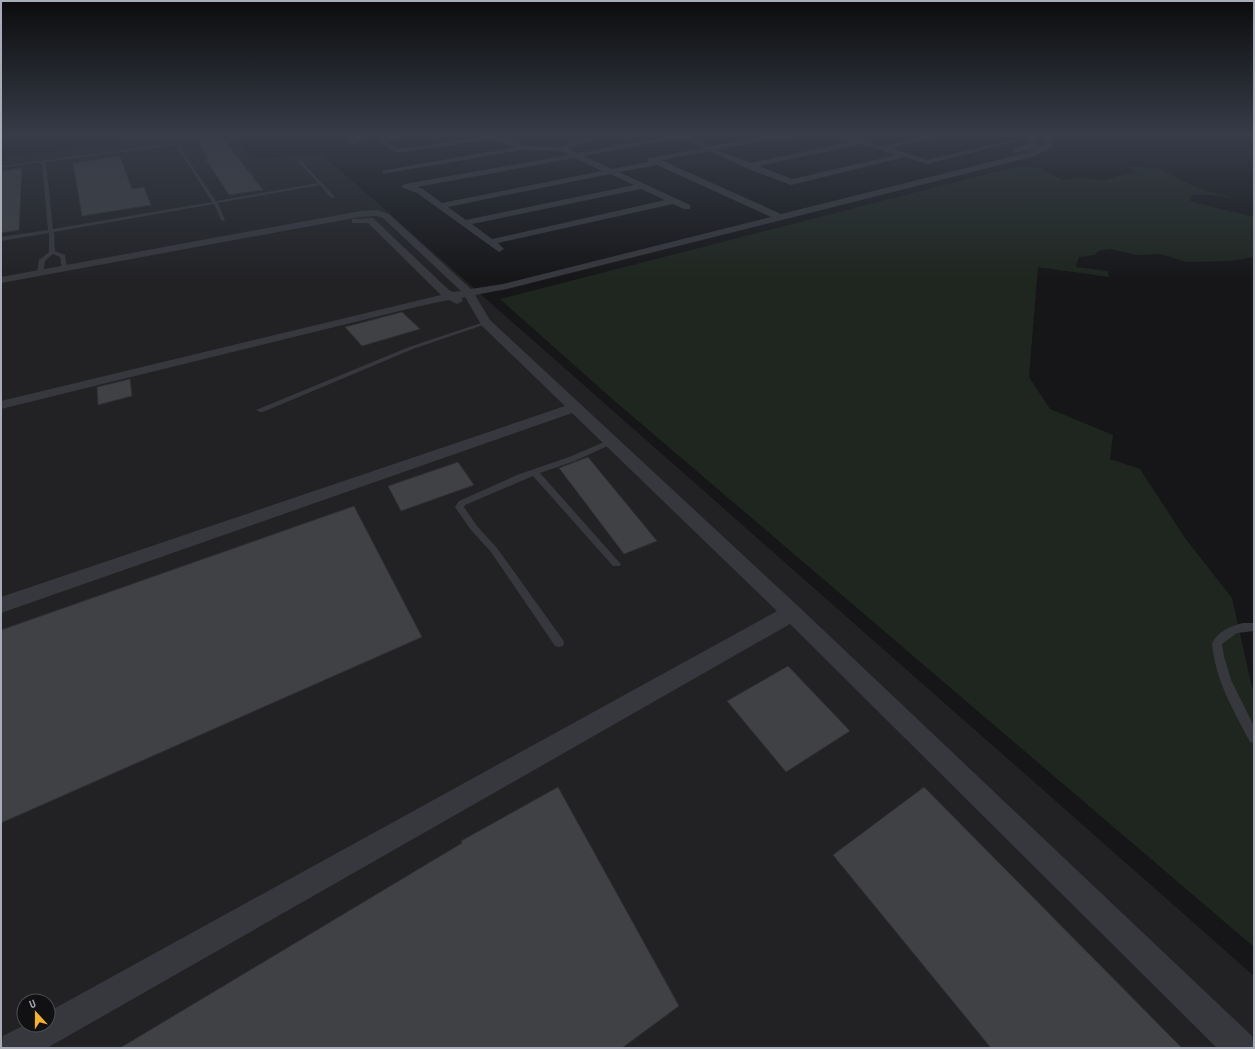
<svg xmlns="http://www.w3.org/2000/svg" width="1255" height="1049" font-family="'PT Sans Narrow',sans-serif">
<rect width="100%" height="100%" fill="#161618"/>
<!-- built -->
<path fill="#222225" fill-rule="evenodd" d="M186,134H232L251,159L323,155L1254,976V1048H1V158ZM24,1001H48V1025H24Z"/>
<!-- green -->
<path fill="#1e261f" d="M1018,166L1040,168L1062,180L1081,178L1104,180L1135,172L1129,166L1161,169L1182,181L1204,190L1242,200L1213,195H1193L1189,201L1254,217V257L1231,261L1187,262L1160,254L1136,255L1110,249L1098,251L1095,255L1079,257L1076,267L1108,271L1109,277L1038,267L1029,377L1050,409L1113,435L1110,459L1140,469L1185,538L1232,598L1252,687L1254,688V947L610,397L500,299Z"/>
<!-- building -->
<path fill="#404145" stroke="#303034" d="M224,139L263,190L229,195L205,158H207L198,142Z
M120,156L132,189L144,187L151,205L82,216L73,163Z
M22,168L19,230L1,233V171Z
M402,312L420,329L362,346L345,327Z
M130,379L132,396L98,405L97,387Z
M588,457L657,541L624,554L559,468Z
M458,462L474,485L401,511L388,486Z
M354,506L422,637L1,823V630Z
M788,666L850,731L786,772L727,701Z
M558,787L679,1006L622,1048H120L462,843L461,841Z
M924,787L1182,1048H991L833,855Z"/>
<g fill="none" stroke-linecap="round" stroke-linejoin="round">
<!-- service -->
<path fill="#37383d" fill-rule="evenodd" d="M177,143L216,201L318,183L298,161L299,159L335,197L331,198L320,185L218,203L225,220L223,221L221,220L214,204L54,232L55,251L65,255L67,268L62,269L60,257L53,254L45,261L43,273L40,275L37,273L39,260L49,252V233L1,241V237L48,230L42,164L34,163L1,168V166ZM176,145L212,202L53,229L46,162Z
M484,322L489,323L413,349L263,412H260L256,410L409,347Z
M609,440H612L616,442L575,461L540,473L619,562L621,564L619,566H613L533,476L465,505L464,507L477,526L497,548L563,640L564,643L563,646L559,647L555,646L491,552L471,530L455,507L459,501L517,475L569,457Z
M1243,623H1254V631L1237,633L1222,644L1224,656L1231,680L1254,726V743L1250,742C1233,710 1215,679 1212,643C1218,631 1231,626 1243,623Z"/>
<!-- minor -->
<path fill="#37383d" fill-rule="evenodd" d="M359,134H367L356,145H350V141Z
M399,134H415L386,141L398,149L494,135L504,136L523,146L561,147L595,134H605L568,149L577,153L679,134L713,146L773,134H806L775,142H772V139L716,150L751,163L854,141L835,134H846L883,146L934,134H948L891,148L927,160L1011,140L1015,142L927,164L905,157L791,185L746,168L709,151L661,160L781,214L1026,153L1044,145L1043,134H1050L1053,144L1050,149L1032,157L507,289L475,295L490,320L799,607L1252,1036L1254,1048H1217L790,624L47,1048H1L3,1036L24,1025H48V1012L777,611L572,413L1,613V597L565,406L482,326L465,297L461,298L463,300L461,302L457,304L449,300L420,306L1,409V401L441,295L368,223H352V219L373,218L449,290L453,292L461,291L383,218L376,216L360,217L1,283V277L360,211L377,210L389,214L471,289L503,284L771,217L657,165L619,172L690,205V209H684L673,204L498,243L504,249L499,252L417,193L401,187L405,184L568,155L561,151L522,150L383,174V170H386L514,147L494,139L397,153L375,140ZM680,138L704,148L651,158H648V162L612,169L584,156ZM862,144L896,155L792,179L759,166ZM575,158L602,171L442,203L423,189L417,187ZM610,174L634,185L466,220L448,207ZM641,189L665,200L492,239L472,224Z
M1029,134H1036L1038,146L1031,150L1013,153V149L1031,143Z"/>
</g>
<!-- sky -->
<linearGradient id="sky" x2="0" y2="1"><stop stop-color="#0c0c0d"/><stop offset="0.48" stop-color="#363c48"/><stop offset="1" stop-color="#363c48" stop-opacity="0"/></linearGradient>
<rect width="1255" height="281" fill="url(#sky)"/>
<!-- border -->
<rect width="1255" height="1049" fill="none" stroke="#a8adb8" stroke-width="4"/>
<!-- north arrow -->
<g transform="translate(36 1013) rotate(339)"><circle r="19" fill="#111113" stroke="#4d4f55"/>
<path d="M0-3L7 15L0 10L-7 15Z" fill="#f2b134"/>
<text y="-6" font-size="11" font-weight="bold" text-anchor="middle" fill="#a8adb8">U</text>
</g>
</svg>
